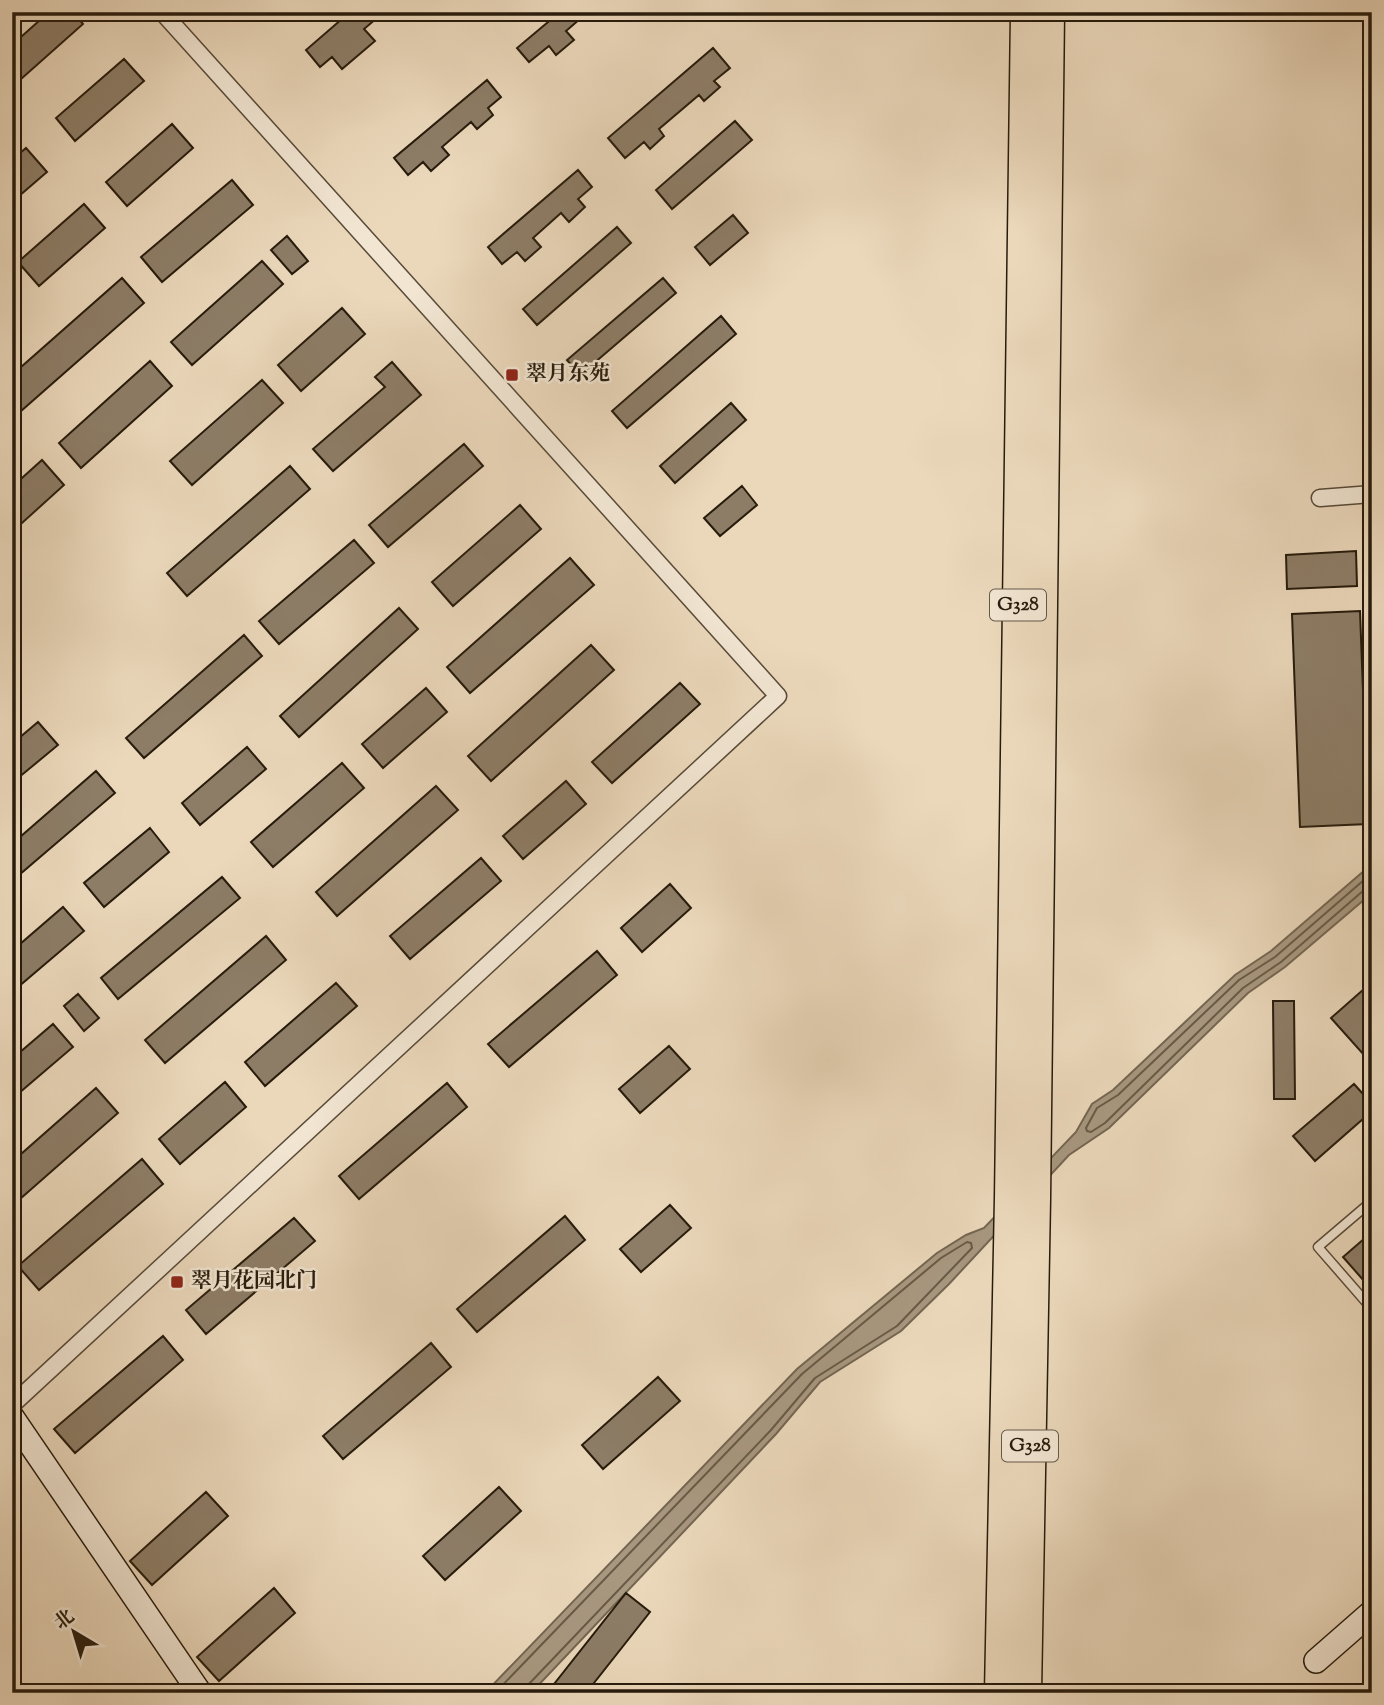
<svg xmlns="http://www.w3.org/2000/svg" width="1384" height="1705" font-family="'Sorts Mill Goudy','Noto Serif SC',serif">
<rect width="100%" height="100%" fill="#ebd8bb"/>
<filter id="stains"><feTurbulence type="fractalNoise" baseFrequency=".00286" numOctaves="4"/><feColorMatrix values="0 0 0 0 .2 0 0 0 0 .09 0 0 0 0 .02 0 0 0 .5 -.17"/></filter>
<radialGradient id="worn" r=".72"><stop offset=".6" stop-color="#630" stop-opacity="0"/><stop offset="1" stop-color="#630" stop-opacity=".3"/></radialGradient>
<!-- water -->
<path fill="#a89880" stroke="#746652" stroke-width="2" d="M1372,864V893L1285,967L1248,993L1109,1128L1069,1155L949,1284L901,1331L820,1382L776,1434L531,1693H485L797,1369L937,1253L966,1235L984,1228L1076,1132L1092,1104L1113,1090L1235,975L1271,951Z"/>
<g fill="none" stroke-linecap="round" stroke-linejoin="round">
<!-- shore -->
<path stroke="#685a46" stroke-width="2" d="M1372,873L1275,957L1239,980L1118,1095L1097,1108L1086,1128L1087,1131L1091,1132L1105,1123L1243,988L1281,962L1364,890L1372,888
M495,1693L802,1374L941,1258L967,1242L971,1243L972,1248L897,1326L815,1378L771,1430L528,1685L526,1693"/>
</g>
<!-- building -->
<path fill="#8d7d67" stroke="#271b0c" stroke-width="2" d="M49,12H73L83,24L12,87V45Z
M350,12H384L364,29L375,41L342,69L332,57L320,67L306,50Z
M560,12H588L566,31L574,40L556,55L549,46L529,62L517,48Z
M713,48L730,68L714,81L720,87L704,101L699,95L659,129L664,136L650,149L644,142L625,158L608,138Z
M124,59L144,81L75,141L56,118Z
M487,80L501,97L488,108L493,115L477,129L471,122L442,147L449,155L431,171L423,162L408,175L394,158Z
M735,121L752,140L672,209L656,190Z
M172,124L193,148L127,206L106,182Z
M26,148L47,172L12,202V160Z
M578,170L592,187L578,199L585,207L569,222L561,213L533,238L541,247L525,261L517,252L502,264L488,247Z
M232,180L253,205L162,282L141,257Z
M84,204L105,228L39,286L18,262Z
M733,215L748,233L710,265L695,247Z
M617,227L631,243L537,325L523,309Z
M287,236L308,261L292,274L271,250Z
M262,261L283,284L192,365L171,342Z
M122,278L144,303L21,411L12,401V375Z
M663,278L676,293L580,375L567,360Z
M342,308L365,334L301,391L278,365Z
M721,316L736,334L627,428L612,411Z
M150,361L172,386L81,468L59,443Z
M392,362L421,395L333,471L313,449L385,387L375,377Z
M262,380L283,403L192,485L170,461Z
M731,403L746,420L675,483L660,466Z
M464,444L483,466L388,547L369,525Z
M42,460L64,485L12,532V487Z
M290,466L310,489L187,596L167,573Z
M742,486L757,505L720,536L704,518Z
M520,505L541,529L453,606L432,582Z
M354,540L374,563L279,644L259,621Z
M1356,551L1357,586L1287,589L1286,555Z
M570,558L594,585L470,693L447,667Z
M399,608L418,629L299,737L280,716Z
M1360,611L1368,824L1300,827L1292,614Z
M244,635L262,656L144,758L126,738Z
M591,645L614,670L491,781L468,756Z
M680,683L700,704L612,783L592,762Z
M426,688L447,712L383,768L362,744Z
M38,722L58,745L12,783V744Z
M247,747L266,769L200,825L182,803Z
M342,763L364,788L273,867L251,842Z
M96,771L115,793L12,881V844Z
M566,781L586,804L523,859L503,836Z
M436,786L458,810L337,916L316,892Z
M150,828L169,852L104,907L84,883Z
M481,858L501,881L410,959L390,936Z
M222,877L240,898L118,999L101,978Z
M670,884L691,908L642,952L621,928Z
M63,907L84,931L18,987L12,980V951Z
M266,936L286,960L165,1063L145,1040Z
M597,951L617,975L509,1067L488,1044Z
M1372,982V1064L1331,1018Z
M336,983L357,1006L265,1086L245,1062Z
M78,994L99,1018L84,1031L64,1006Z
M1273,1001H1294L1295,1099H1274Z
M53,1024L73,1047L12,1099V1059Z
M669,1046L690,1069L640,1113L619,1089Z
M225,1082L246,1107L180,1164L159,1139Z
M447,1083L467,1107L359,1199L339,1176Z
M1354,1084L1372,1104V1111L1315,1161L1293,1136Z
M96,1088L118,1113L12,1206V1162Z
M142,1159L163,1184L39,1290L18,1266Z
M670,1205L691,1228L641,1272L620,1249Z
M565,1216L585,1240L477,1332L457,1309Z
M294,1218L315,1241L206,1334L186,1310Z
M1372,1232V1290L1343,1257Z
M163,1336L183,1360L75,1453L54,1429Z
M431,1343L451,1367L343,1459L323,1436Z
M658,1377L680,1401L603,1469L582,1445Z
M499,1487L521,1511L445,1580L423,1556Z
M206,1492L228,1516L152,1585L130,1561Z
M274,1588L295,1613L219,1681L197,1657Z
M626,1593L650,1612L586,1693H547Z"/>
<g fill="none" stroke-linecap="round" stroke-linejoin="round">
<defs>
<path id="lane" d="M1372,1201L1318,1247L1372,1309"/>
<path id="street" d="M1320,498L1372,494
M12,1405L778,696L162,12"/>
<path id="secondary" d="M12,1417L200,1693
M1316,1661L1372,1612"/>
<path id="highway" d="M1000,1693L1010,1198L1026,12
M1026,1693L1035,1199L1049,12"/>
</defs>
<!-- lane casing -->
<use href="#lane" stroke="#584a38" stroke-width="11"/>
<!-- street casing -->
<use href="#street" stroke="#584a38" stroke-width="19"/>
<!-- secondary casing -->
<use href="#secondary" stroke="#271b0c" stroke-width="26"/>
<!-- highway casing -->
<use href="#highway" stroke="#271b0c" stroke-width="33"/>
<!-- lane -->
<use href="#lane" stroke="#f2e6d3" stroke-width="8"/>
<!-- street -->
<use href="#street" stroke="#f2e6d3" stroke-width="16"/>
<!-- secondary -->
<use href="#secondary" stroke="#f2e6d3" stroke-width="23"/>
<!-- highway -->
<use href="#highway" stroke="#ebd8bb" stroke-width="30"/>
</g>
<!-- markers -->
<g fill="#8f2418" stroke="#f2e6d3" stroke-width="2.5">
<rect x="505" y="368" width="14" height="14" rx="3.5"/>
<rect x="170" y="1275" width="14" height="14" rx="3.5"/>
</g>
<g text-anchor="middle" dominant-baseline="central" stroke-width="5" stroke-linejoin="round" paint-order="stroke">
<!-- shield labels -->
<g fill="#f2e6d3" stroke="#645848" stroke-width="2">
<rect x="990" y="589.5" width="56" height="31" rx="5"/>
<rect x="1002" y="1430.5" width="56" height="31" rx="5"/>
</g>
<g font-size="19" font-weight="bold" fill="#271b0c">
<text x="1018" y="605">G328</text>
<text x="1030" y="1446">G328</text>
</g>
<!-- poi labels -->
<g font-size="21" font-weight="bold" fill="#271b0c" stroke="#f2e6d3" text-anchor="start">
<text x="526" y="375">翠月东苑</text>
<text x="191" y="1282">翠月花园北门</text>
</g>
</g>
<!-- margin -->
<rect width="1384" height="1705" fill="none" stroke="#ebd8bb" stroke-width="42"/>
<rect x="14" y="14" width="1356" height="1677" fill="none" stroke="#271b0c" stroke-width="3.5"/>
<rect x="21" y="21" width="1342" height="1663" fill="none" stroke="#271b0c" stroke-width="2"/>
<!-- north arrow -->
<g transform="translate(74 1632) rotate(322)" stroke="#f2e6d3" stroke-width="5" paint-order="stroke">
<path d="M0-5L12 26L0 18L-12 26Z" fill="#271b0c"/>
<text y="-10" font-size="19" font-weight="bold" text-anchor="middle" fill="#271b0c">北</text>
</g>
<rect width="100%" height="100%" filter="url(#stains)"/>
<rect width="100%" height="100%" fill="url(#worn)"/>
</svg>
